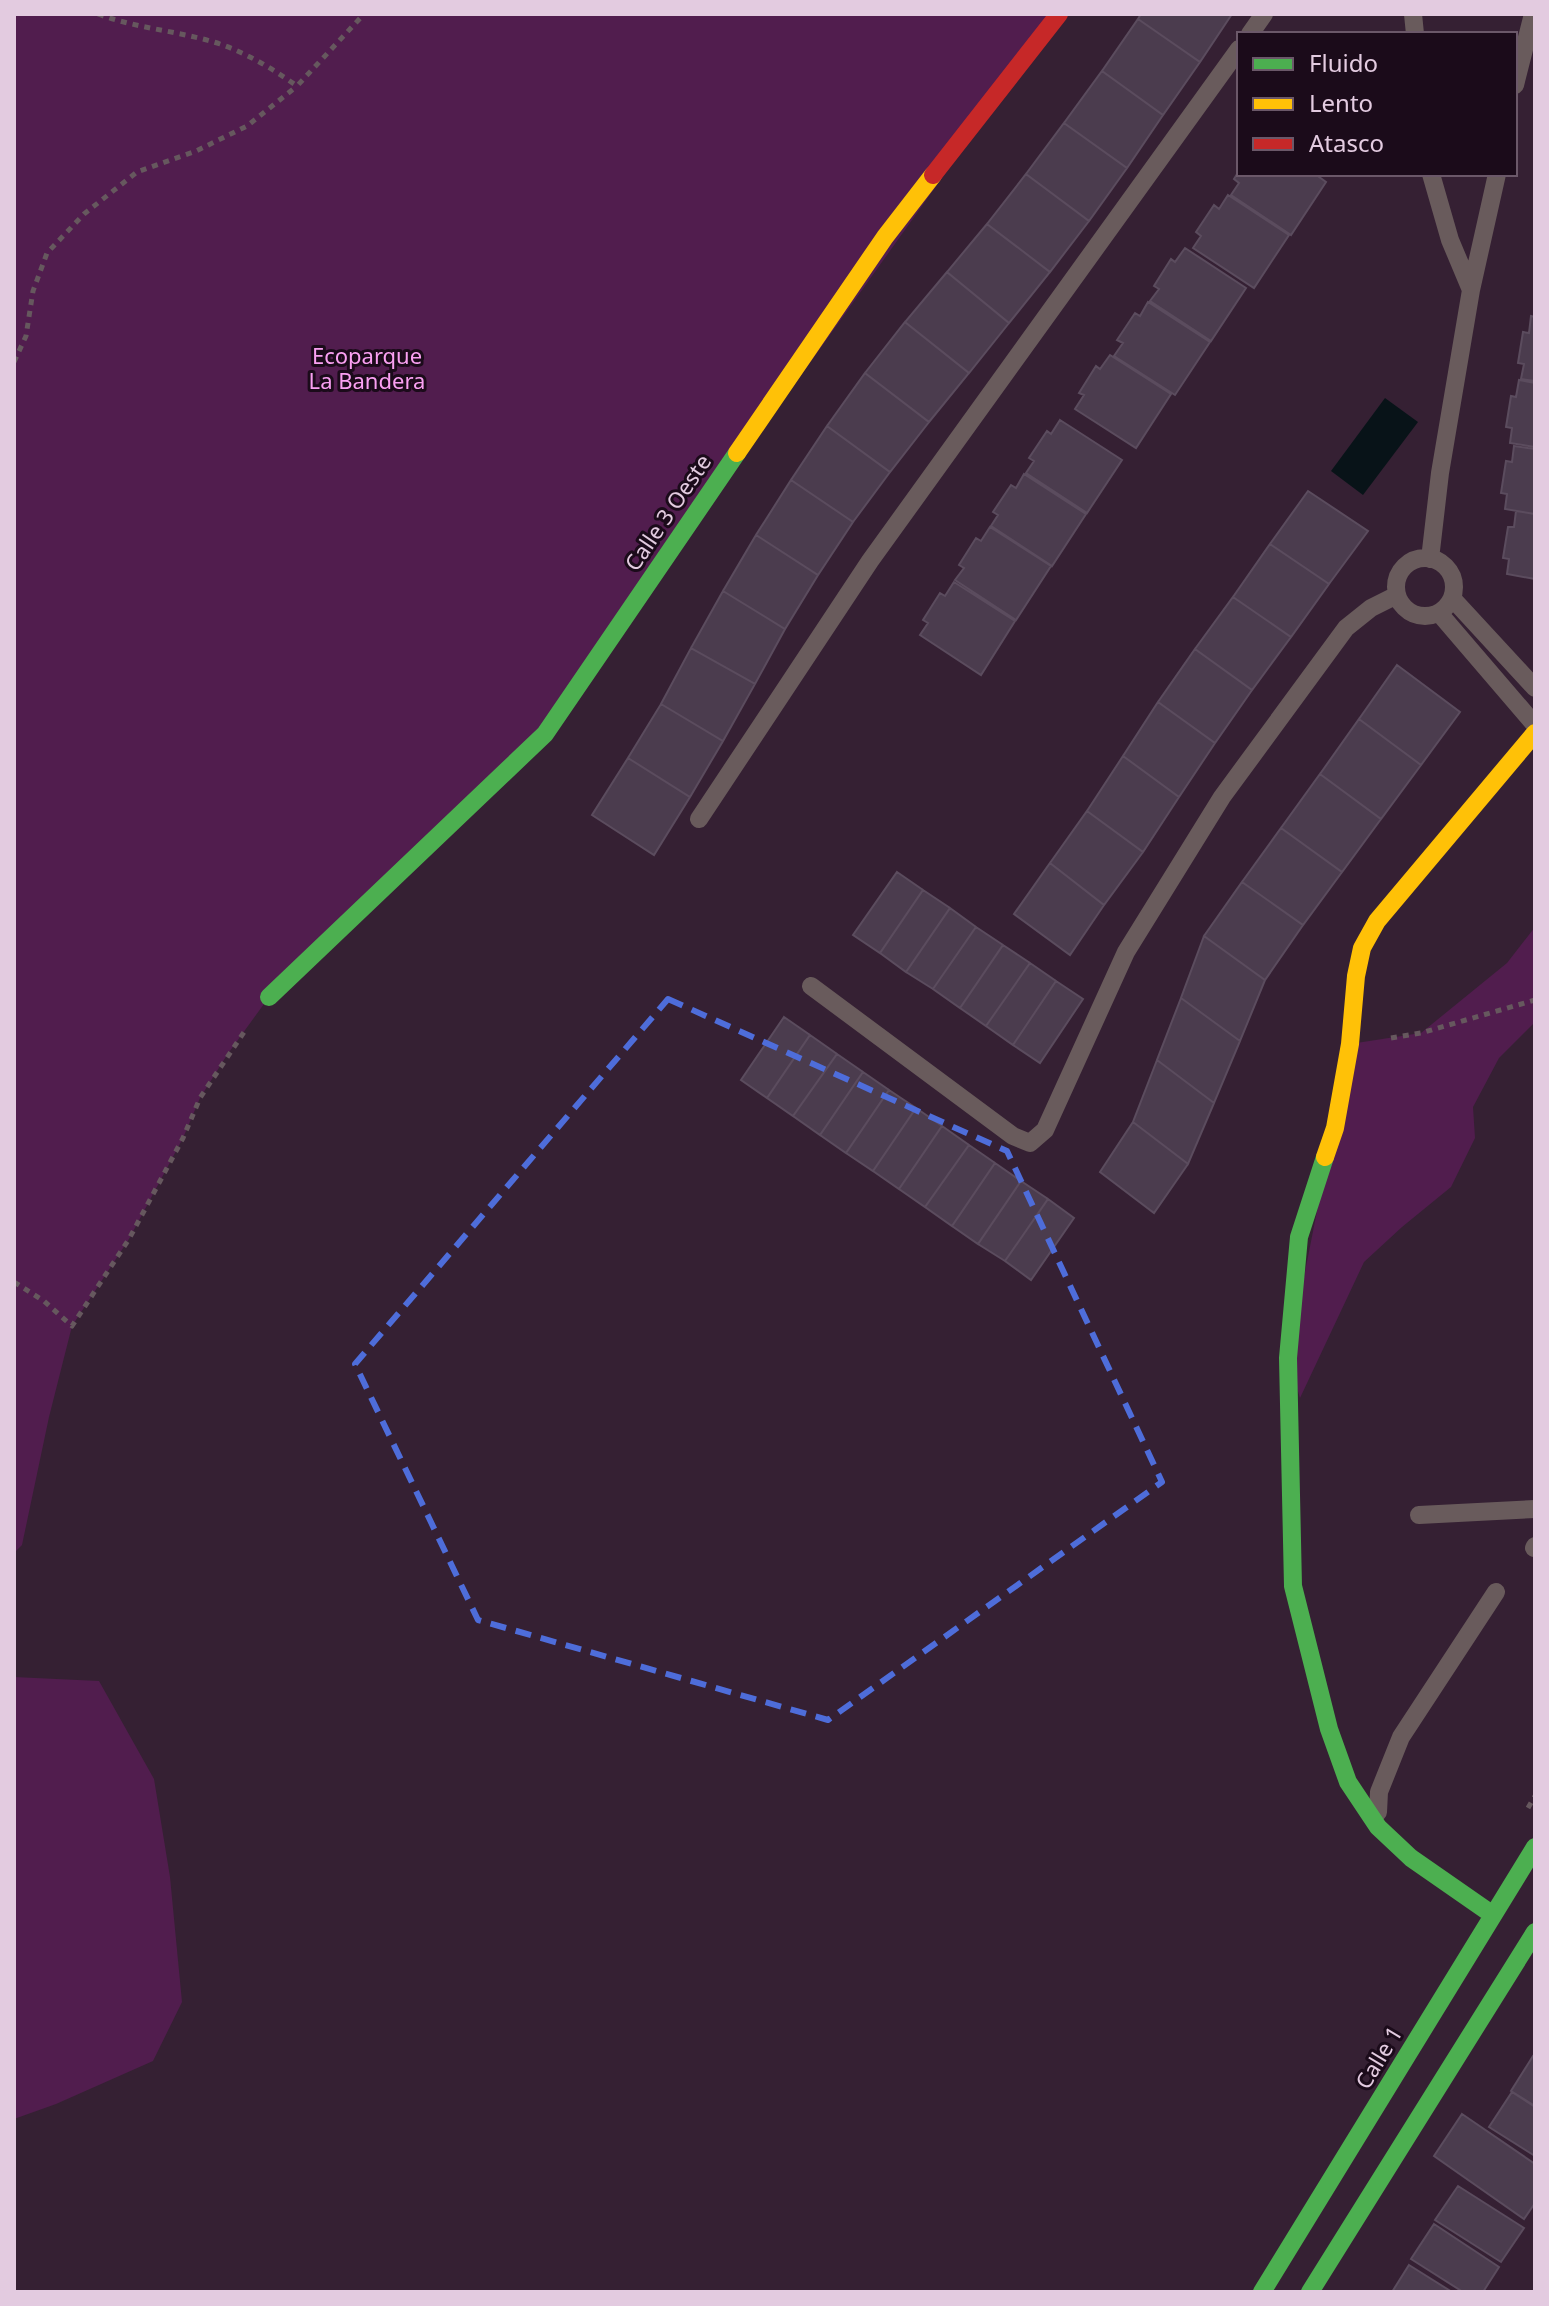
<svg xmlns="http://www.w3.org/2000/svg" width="1549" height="2306" font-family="'Noto Sans',sans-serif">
<rect width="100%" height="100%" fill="#352033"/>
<!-- green -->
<path fill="#511d4e" d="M14,14H1059L545,734L269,997L227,1055L200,1098L183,1138L129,1239L72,1326L49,1417L22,1545L14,1553Z
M1535,927V1022L1499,1058L1473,1107L1475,1138L1451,1187L1402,1227L1364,1262L1300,1398L1288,1358L1350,1044L1421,1033L1507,963Z
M14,1677L99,1681L154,1779L170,1877L182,2002L153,2061L56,2104L14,2119Z"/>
<!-- water -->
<path fill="#081318" d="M1385,398L1418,422L1363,495L1331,471Z"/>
<!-- building -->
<path fill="#4b3c4e" stroke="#5b4c5e" stroke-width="2" d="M1141,14H1232L1200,62L1138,19Z
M1138,19L1200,62L1163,115L1102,71Z
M1102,71L1163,115L1127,168L1064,123Z
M1064,123L1127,168L1089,221L1026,174Z
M1239,171V174H1315L1326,182L1291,235L1231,195L1239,183L1234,179Z
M1026,174L1089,221L1050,272L987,224Z
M1228,195L1289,235L1254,288L1193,248L1201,236L1196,232L1214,205L1219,209Z
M987,224L1050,272L1009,323L947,272Z
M1185,248L1246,288L1211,341L1150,301L1159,289L1154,286L1171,259L1175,262Z
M947,272L1009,323L969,373L905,322Z
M1148,302L1210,342L1175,395L1114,356L1123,343L1117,340L1135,313L1140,316Z
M1531,316L1535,317V381L1521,379L1524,364L1518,363L1523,332L1529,333Z
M905,322L969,373L929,422L865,373Z
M1110,355L1171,394L1136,448L1075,409L1084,395L1079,393L1096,366L1100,369Z
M865,373L929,422L890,472L827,426Z
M1519,380L1535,383V447L1510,443L1512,428L1506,427L1511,396L1516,397Z
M1060,420L1122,460L1087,513L1026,473L1034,461L1029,458L1047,431L1051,434Z
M827,426L890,472L853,522L791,480Z
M1514,446L1535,449V514L1505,509L1507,494L1501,493L1506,461L1512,462Z
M1024,474L1086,514L1052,566L991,526L998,515L993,512L1011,485L1016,488Z
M791,480L853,522L818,575L756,535Z
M1308,491L1368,531L1329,584L1270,544Z
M1516,511L1535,514V579L1507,574L1509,559L1503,558L1508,527H1514Z
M990,527L1051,566L1016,620L955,580L964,568L959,565L976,538L981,541Z
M756,535L818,575L785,629L723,591Z
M1270,544L1329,584L1291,637L1233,597Z
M954,582L1015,621L981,675L920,635L928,623L923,620L940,593L945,596Z
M723,591L785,629L755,684L691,648Z
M1233,597L1291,637L1252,690L1195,649Z
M691,648L755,684L723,741L661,704Z
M1195,649L1252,690L1215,743L1158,702Z
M1397,665L1460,712L1421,765L1359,719Z
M1158,702L1215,743L1179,797L1123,756Z
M661,704L723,741L690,797L628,758Z
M1359,719L1421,765L1381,819L1320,774Z
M1123,756L1179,797L1143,852L1087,811Z
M628,758L690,797L654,855L592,815Z
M1320,774L1381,819L1342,872L1281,828Z
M1087,811L1143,852L1104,905L1050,863Z
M1281,828L1342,872L1303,925L1242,882Z
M1050,863L1104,905L1070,955L1014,914Z
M897,872L923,890L880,953L853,935Z
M1242,882L1303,925L1265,980L1204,936Z
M923,890L950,908L906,972L880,953Z
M950,908L976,927L933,989L906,972Z
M976,927L1003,945L960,1008L933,989Z
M1204,936L1265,980L1240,1041L1181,998Z
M1003,945L1030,963L986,1026L960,1008Z
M1030,963L1056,981L1013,1045L986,1026Z
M1056,981L1083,999L1040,1063L1013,1045Z
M1181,998L1240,1041L1214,1103L1157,1060Z
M784,1017L810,1035L767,1098L741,1080Z
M810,1035L837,1054L793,1116L767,1098Z
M837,1054L863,1072L820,1135L793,1116Z
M1157,1060L1214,1103L1188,1164L1133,1122Z
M863,1072L889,1090L846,1153L820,1135Z
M889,1090L916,1108L873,1171L846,1153Z
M916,1108L942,1126L899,1189L873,1171Z
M1133,1122L1188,1164L1154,1213L1100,1172Z
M942,1126L969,1145L925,1207L899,1189Z
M969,1145L995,1163L952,1226L925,1207Z
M995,1163L1021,1181L978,1244L952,1226Z
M1021,1181L1048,1199L1005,1261L978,1244Z
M1048,1199L1074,1218L1031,1280L1005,1261Z
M1533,2056L1535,2057V2106L1511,2091Z
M1512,2092L1535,2107V2156L1489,2127Z
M1462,2114L1535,2164V2203L1524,2219L1434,2156Z
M1458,2186L1524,2228L1501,2262L1435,2220Z
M1434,2224L1499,2267L1483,2292H1463L1411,2259Z
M1409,2265L1452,2292H1392Z"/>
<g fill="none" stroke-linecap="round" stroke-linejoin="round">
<!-- path -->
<path stroke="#66585e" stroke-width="5" stroke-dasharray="6 6" stroke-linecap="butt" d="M98,14C138,29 181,31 220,44C248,54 273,69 297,86L364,14
M14,362L26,336L33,291L47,253L84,214L137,172L196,151L247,126L297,86
M1391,1038L1421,1033L1535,1000
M14,1282L44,1301L72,1326L129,1239L183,1138L200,1098L246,1029
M1528,1808L1535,1796"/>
<!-- lane -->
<path stroke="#695b5c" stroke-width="18" d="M1413,14L1415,34
M1250,34L1264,14
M1515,85L1533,14
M1431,174L1450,240L1471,290
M1396 587a29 29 0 1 1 58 0a29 29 0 1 1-58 0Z
M1430,559L1440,473L1471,290L1497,174
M1452,598L1535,688
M1439,613L1535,725
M699,819L870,561L1239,49
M811,986L1013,1136L1030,1143L1045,1130L1126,952L1222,797L1346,628L1371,608L1397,595
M1419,1515L1535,1509
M1534,1548L1535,1546
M1378,1812L1379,1792L1401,1737L1496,1592"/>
<!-- fast -->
<path stroke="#4caf50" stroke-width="18" d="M269,997L545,734L737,453
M1325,1157L1299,1237L1288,1358L1293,1586L1329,1729L1348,1782L1378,1827L1411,1858L1493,1915
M1262,2292L1535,1847
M1310,2292L1535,1932"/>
<!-- slow -->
<path stroke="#ffc107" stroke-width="18" d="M737,453L885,237L933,175
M1325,1157L1335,1128L1350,1044L1356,976L1362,948L1377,921L1535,733"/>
<!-- jam -->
<path stroke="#c62828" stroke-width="18" d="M933,175L1059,14"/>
</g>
<!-- marked area -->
<path fill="none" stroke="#4e6dda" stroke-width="6" stroke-dasharray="16 10" stroke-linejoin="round" d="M668,999L1007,1151L1162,1482L828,1720L478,1620L355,1364Z"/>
<g text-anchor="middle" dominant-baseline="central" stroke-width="6" stroke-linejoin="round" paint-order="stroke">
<!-- park labels -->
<g font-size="22" fill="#faa0f2" stroke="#1b0b1a">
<text x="367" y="355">Ecoparque<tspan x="367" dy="25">La Bandera</tspan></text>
</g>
<!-- street labels -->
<g font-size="22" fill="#e3cbe0" stroke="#1b0b1a">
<text transform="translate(667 512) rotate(-56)">Calle 3 Oeste</text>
<text transform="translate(1378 2057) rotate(-59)">Calle 1</text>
</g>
</g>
<!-- border -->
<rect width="1549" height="2306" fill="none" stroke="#e3cbe0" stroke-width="32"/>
<!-- legend -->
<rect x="1237" y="32" width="280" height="144" fill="#1b0b1a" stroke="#6b5869" stroke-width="2"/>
<rect x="1253" y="58" width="40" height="12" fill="#4caf50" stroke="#6b5869" stroke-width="2"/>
<text x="1309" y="72" font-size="24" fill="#e3cbe0">Fluido</text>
<rect x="1253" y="98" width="40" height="12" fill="#ffc107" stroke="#6b5869" stroke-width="2"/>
<text x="1309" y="112" font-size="24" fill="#e3cbe0">Lento</text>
<rect x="1253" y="138" width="40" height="12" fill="#c62828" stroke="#6b5869" stroke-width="2"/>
<text x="1309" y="152" font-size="24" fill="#e3cbe0">Atasco</text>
</svg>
